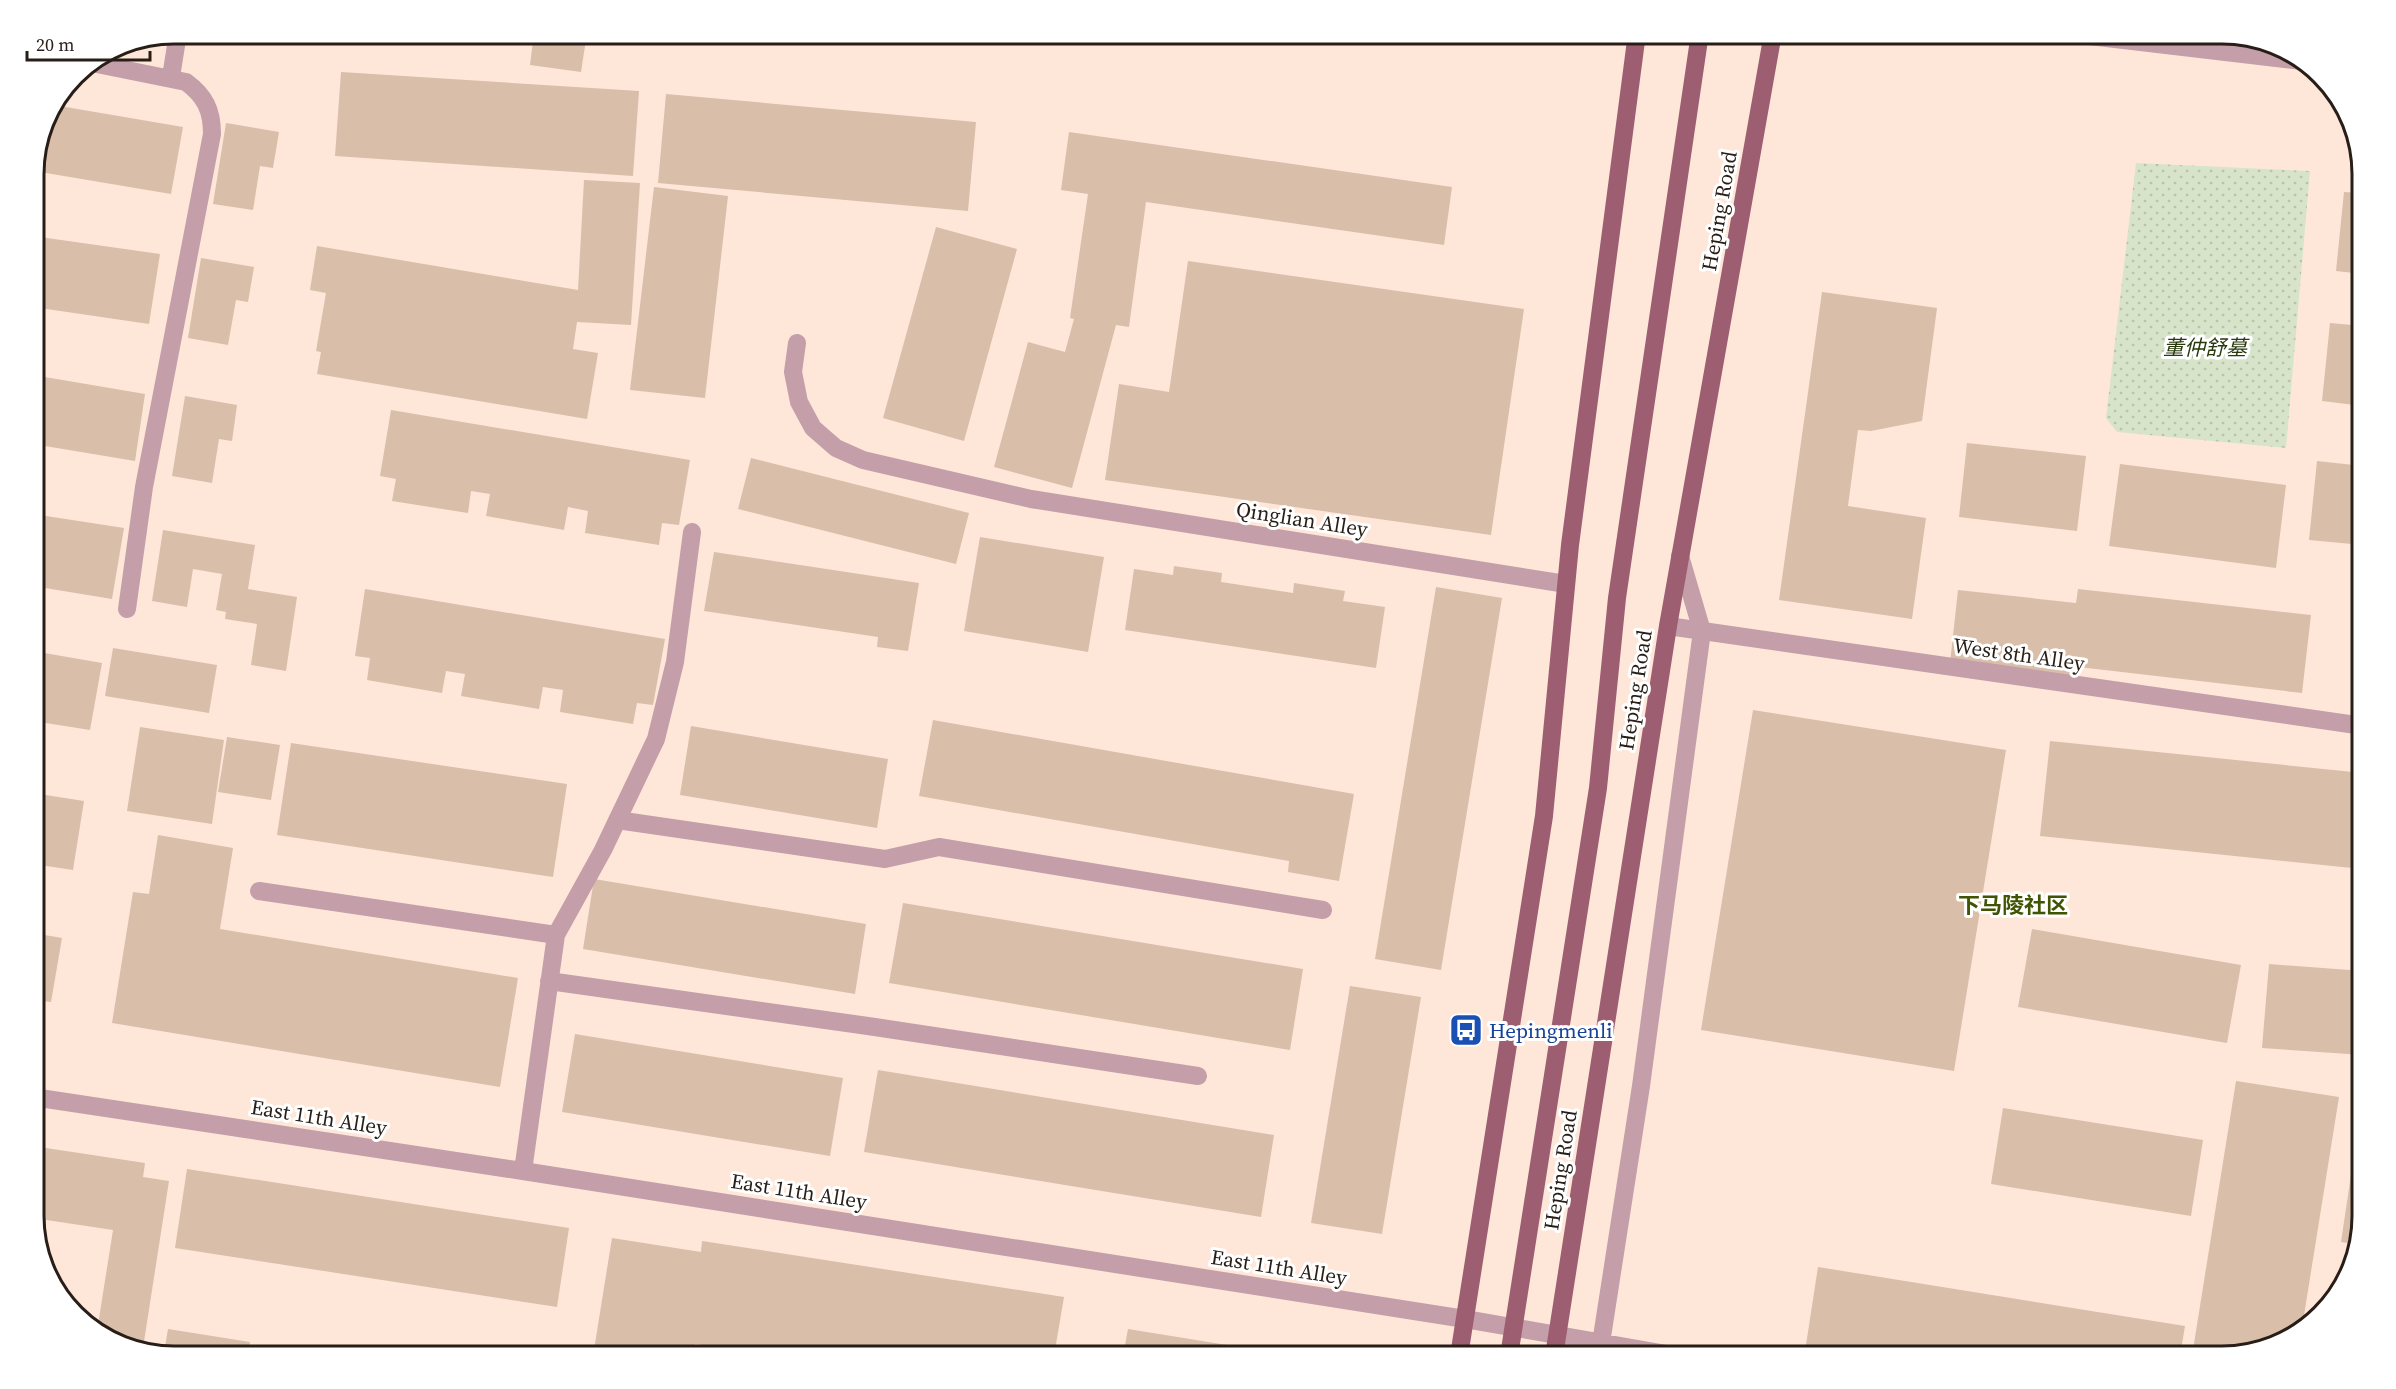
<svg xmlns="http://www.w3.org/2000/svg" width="2396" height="1389" font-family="'Source Serif 4','Noto Sans SC',serif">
<defs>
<pattern id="garden-dots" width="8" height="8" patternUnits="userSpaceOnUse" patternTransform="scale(1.5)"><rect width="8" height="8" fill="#d7e4c9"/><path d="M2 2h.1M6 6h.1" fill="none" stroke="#b9c3ac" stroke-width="1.8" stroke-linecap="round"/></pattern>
</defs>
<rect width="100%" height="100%" fill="#fee7d9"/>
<!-- garden -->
<path fill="url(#garden-dots)" d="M2136,163L2310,171L2286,448L2117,432L2106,418Z"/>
<!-- building -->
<path fill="#d9beaa" d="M534,33H587L581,72L530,65Z
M932,33H993L991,43Z
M341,72L639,91L633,176L335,156Z
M666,94L976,122L968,211L658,183Z
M54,105L183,127L171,194L40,172L50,110Z
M226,123L279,132L273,168L260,166L253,210L213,204Z
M1069,132L1452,187L1444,245L1146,202L1129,327L1116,325L1072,488L994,467L1028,342L1065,352L1074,319L1070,318L1088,194L1061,190Z
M584,180L640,183L631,325L577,322L573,349L598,353L587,419L317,374L321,352L316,351L326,293L310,290L317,246L578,290Z
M654,187L728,196L705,398L630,390Z
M2344,192L2363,193V274L2336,271Z
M936,227L1017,249L964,441L883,418Z
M33,236L160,254L149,324L33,307Z
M201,258L254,267L248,302L236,300L228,345L188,338Z
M1188,261L1524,309L1491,535L1105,480L1119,384L1169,392Z
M1822,292L1937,308L1922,421L1871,431L1858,430L1848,506L1926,518L1912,619L1779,600Z
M2330,323L2363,326V406L2322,401Z
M33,375L145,394L135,461L33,444Z
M185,396L237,405L232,441L219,439L212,483L172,476Z
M391,410L690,460L679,525L662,523L659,545L585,533L588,511L568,507L564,530L486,516L490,494L471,491L468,513L392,501L396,479L380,476Z
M1967,443L2086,456L2077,531L1959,517Z
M751,458L969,513L956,564L738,509Z
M2317,461L2363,466V545L2309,540Z
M2120,464L2286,485L2276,568L2109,546Z
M33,514L124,528L112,599L33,586Z
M163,530L255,545L248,589L297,597L286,671L251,665L257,624L225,619L226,612L216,610L222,574L193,569L187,607L152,601Z
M980,537L1104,557L1088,652L964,631Z
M714,552L919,583L908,651L877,647L878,637L704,611Z
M1174,566L1222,573L1221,582L1293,593L1294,583L1345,591L1343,601L1385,607L1376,668L1125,630L1134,569L1173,575Z
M1436,587L1502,598L1441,970L1375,959Z
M365,589L665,639L653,705L637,703L633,724L560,712L563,690L543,687L539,709L461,696L465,674L446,671L442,693L367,680L370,658L355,656Z
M2078,589L2311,615L2302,693L2070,666V677L1950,663L1958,590L2076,603Z
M113,648L217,665L209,713L105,696Z
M33,651L102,663L90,730L33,721Z
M1753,710L2006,750L1954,1071L1701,1030Z
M933,720L1354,794L1339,881L1288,872L1289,861L919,796Z
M691,726L888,759L877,828L680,795Z
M140,727L224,740L212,824L127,811Z
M227,737L280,745L271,800L218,792Z
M2050,741L2363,773V855L2353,854L2352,868L2040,836Z
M291,743L567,784L553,877L277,835Z
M33,793L84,801L73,870L33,864Z
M158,835L233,848L220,929L518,978L500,1087L112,1023L133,892L149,894Z
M594,879L866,924L855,994L583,949Z
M903,903L1303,969L1290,1050L889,983Z
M2032,929L2241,965L2227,1043L2018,1007Z
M33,933L62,938L51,1002L33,1000Z
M2269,964L2363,971V1055L2262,1048Z
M1350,986L1421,997L1382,1234L1311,1223Z
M575,1034L843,1078L830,1156L562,1112Z
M878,1070L1274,1135L1261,1217L864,1152Z
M2236,1081L2339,1097L2302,1328L2293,1337L2223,1356H2192Z
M2003,1108L2203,1140L2191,1216L1991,1184Z
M33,1146L145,1163L143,1177L169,1181L143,1348L104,1337L97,1331L113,1230L33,1218Z
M187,1169L569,1228L557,1307L175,1248Z
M2351,1175L2363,1177V1216L2355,1244L2341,1242Z
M612,1238L701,1252L702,1241L1064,1297L1054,1356H774L695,1344L693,1356H593Z
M1818,1267L2185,1326L2180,1356H1872L1806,1345Z
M168,1329L250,1342L248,1356H174L164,1353Z
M1128,1329L1289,1355V1356H1123Z"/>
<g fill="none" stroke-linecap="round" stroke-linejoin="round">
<!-- minor -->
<path stroke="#c49fa9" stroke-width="18" d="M2064,33L2302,61
M92,63L186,82C205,96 212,110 212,134L144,487L127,609
M171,77L178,33
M797,343L793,372L799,402L813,428L836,448L863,460L1031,499L1566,584
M1668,626L2363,726
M617,820L885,859L939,847L1323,910
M259,891L556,935
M549,981L868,1026L1198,1076
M33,1097L523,1171L1465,1319L1678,1356
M523,1171L556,935L603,850L656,739L675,662L692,532
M1599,1356L1641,1086L1702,631L1680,556"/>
<!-- major -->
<path stroke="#9e5e72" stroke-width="18" d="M1459,1356L1544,816L1570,545L1637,33
M1509,1356L1598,788L1617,598L1700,33
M1554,1356L1668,626L1773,33"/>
</g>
<!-- icons -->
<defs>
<symbol id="bus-square" viewBox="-11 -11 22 22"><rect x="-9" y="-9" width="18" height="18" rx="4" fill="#1a4fb4" stroke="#fff"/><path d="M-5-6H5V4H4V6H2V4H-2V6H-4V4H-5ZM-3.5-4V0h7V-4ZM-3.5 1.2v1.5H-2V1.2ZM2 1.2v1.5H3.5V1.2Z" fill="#fff"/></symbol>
</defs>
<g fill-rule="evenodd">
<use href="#bus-square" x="1447" y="1011" width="38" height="38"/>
</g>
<g text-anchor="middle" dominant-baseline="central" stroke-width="6" stroke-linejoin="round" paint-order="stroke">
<!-- street labels -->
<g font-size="21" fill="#281e17" stroke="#fff">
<text transform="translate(1719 211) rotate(-80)">Heping Road</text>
<text transform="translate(1302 519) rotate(9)">Qinglian Alley</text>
<text transform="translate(2019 654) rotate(8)">West 8th Alley</text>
<text transform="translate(1635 690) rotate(-81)">Heping Road</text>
<text transform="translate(319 1117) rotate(9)">East 11th Alley</text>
<text transform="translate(1560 1170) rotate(-81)">Heping Road</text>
<text transform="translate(799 1191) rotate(9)">East 11th Alley</text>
<text transform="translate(1279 1267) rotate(9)">East 11th Alley</text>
</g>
<!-- park labels -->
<g font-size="21" font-style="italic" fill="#293a0d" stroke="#fff">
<text x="2205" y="347">董仲舒墓</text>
</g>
<!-- transit labels -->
<g font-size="21" fill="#164399" stroke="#fff" text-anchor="start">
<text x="1489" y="1030">Hepingmenli</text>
</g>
<!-- neighbourhood labels -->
<g font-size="22" font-weight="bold" fill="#415404" stroke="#fff">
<text x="2013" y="905">下马陵社区</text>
</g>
</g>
<!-- crop -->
<path d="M0 0H2396V1389H0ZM174 44H2222A130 130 0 0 1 2352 174V1216A130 130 0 0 1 2222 1346H174A130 130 0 0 1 44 1216V174A130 130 0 0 1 174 44Z" fill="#fff" fill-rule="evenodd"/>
<path fill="none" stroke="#281e17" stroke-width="3" d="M174 44H2222A130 130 0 0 1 2352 174V1216A130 130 0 0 1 2222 1346H174A130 130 0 0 1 44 1216V174A130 130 0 0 1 174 44Z"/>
<!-- scale -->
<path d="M27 51v9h123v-9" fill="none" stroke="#281e17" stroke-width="3"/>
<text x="36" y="51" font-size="18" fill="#281e17" stroke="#ffffff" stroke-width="4.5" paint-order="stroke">20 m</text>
</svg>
